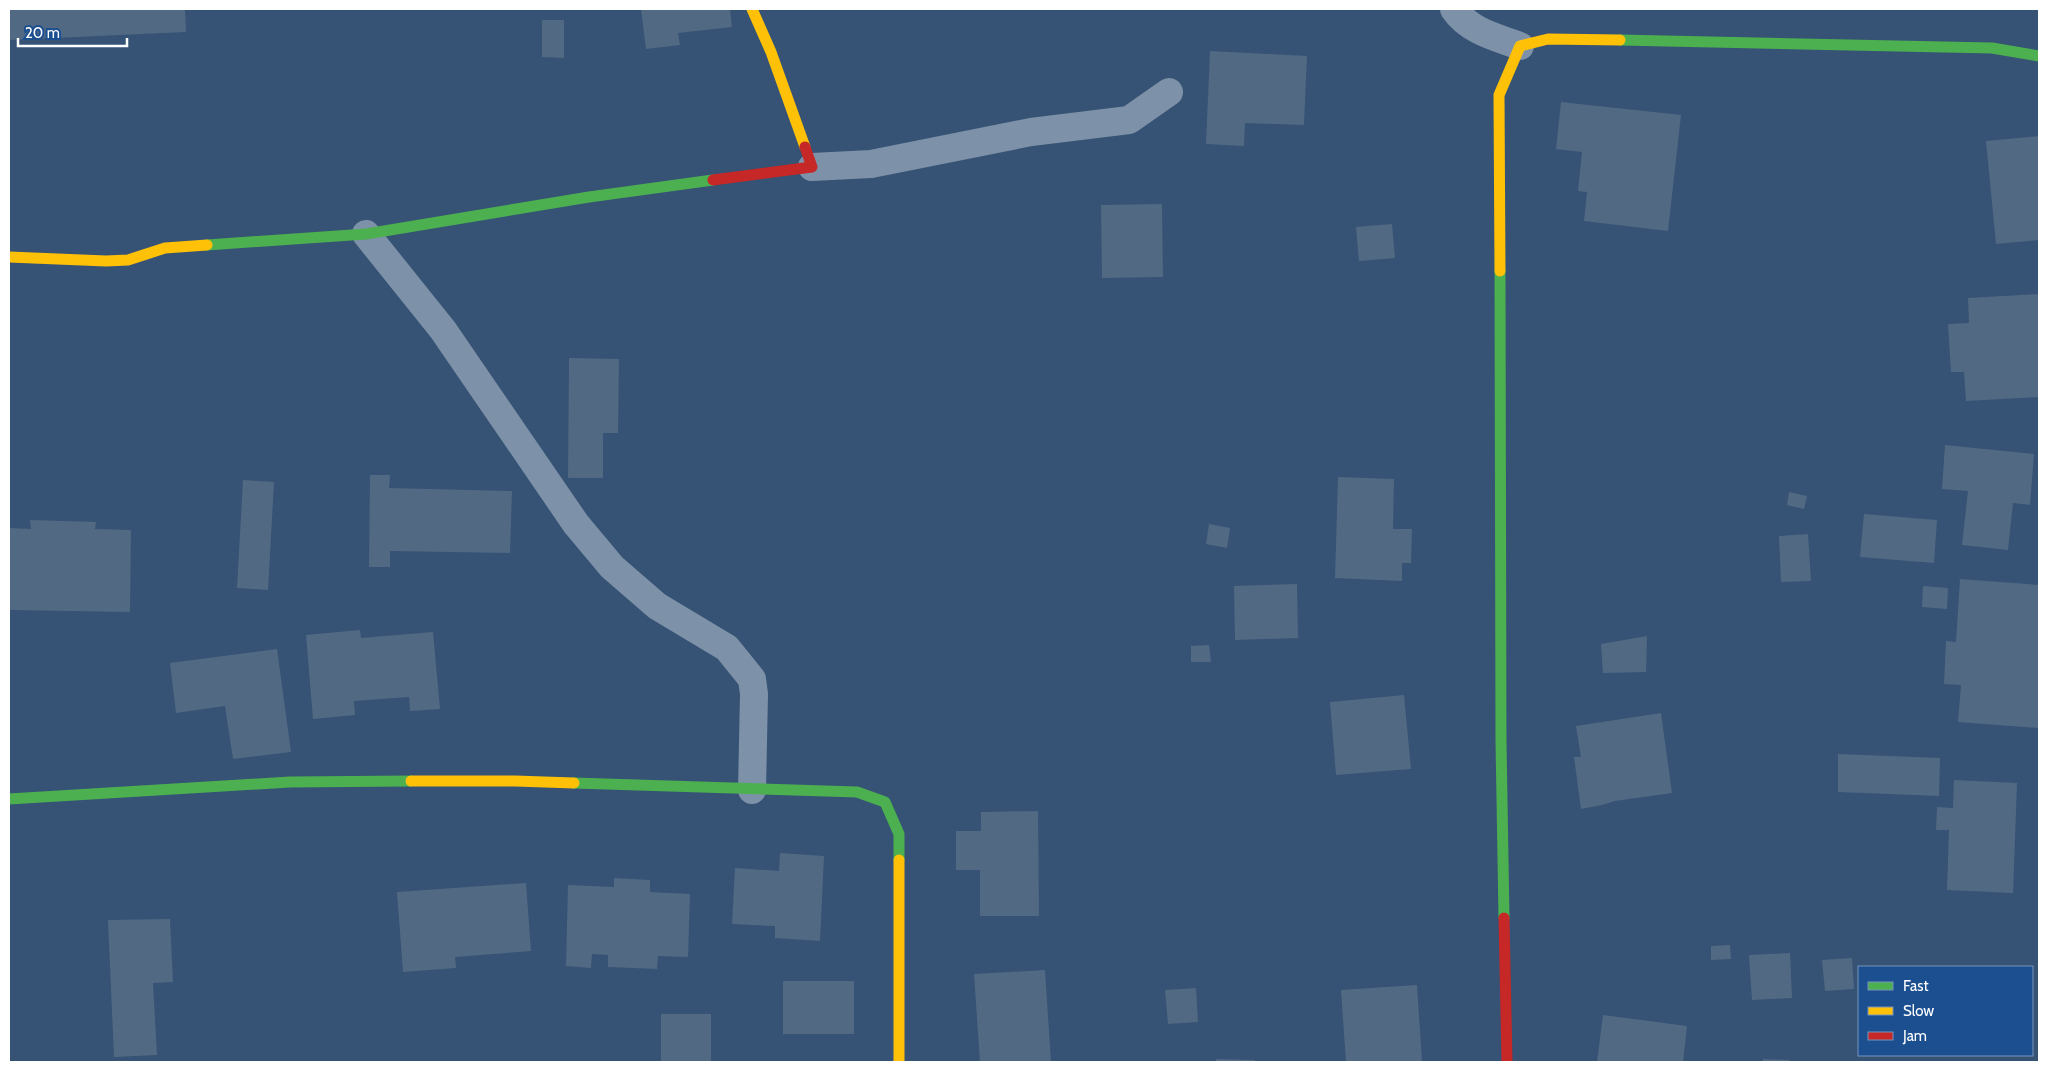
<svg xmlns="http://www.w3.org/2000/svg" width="2048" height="1071" font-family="Cabin,sans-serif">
<rect width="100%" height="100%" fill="#365274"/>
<!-- building -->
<path fill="#526984" d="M9,9H185L186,32L9,40Z
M641,9H730L732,27L678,33L680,45L646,49Z
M542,20H564V58L542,57Z
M1210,51L1307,56L1304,125L1245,123L1244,146L1206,144Z
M1561,102L1681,115L1668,231L1584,221L1587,192L1578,191L1582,152L1556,149Z
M2039,136V240L1996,244L1986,141Z
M1162,204L1163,277L1102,278L1101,205Z
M1392,224L1395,258L1359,261L1356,227Z
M2039,294V397L1966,401L1964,372H1951L1948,324L1969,323L1968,298Z
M569,358L619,359L618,433H603V478H568Z
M1945,445L2034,454L2030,505L2013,503L2008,550L1962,545L1968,491L1942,489Z
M370,475H390L389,488L512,491L510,553L390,551V567H369Z
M1338,477L1394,479L1393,529H1412L1411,563H1402V581L1335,578Z
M243,480L274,482L268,590L237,588Z
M1789,492L1807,496L1804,509L1787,505Z
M1864,514L1937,520L1934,563L1860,557Z
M30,520L96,522L95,529L131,530L130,612L9,610V528L31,529Z
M1209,524L1230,528L1227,548L1206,544Z
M1808,534L1811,581L1781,582L1779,536Z
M1960,579L2039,585V728L1958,722L1961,685L1944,684L1946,641L1956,642Z
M1297,584L1298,638L1235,640L1234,586Z
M1923,586L1948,588L1947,609L1922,607Z
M360,630L361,638L433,632L440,709L410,711L409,697L354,701L355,715L313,719L306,635Z
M1647,636L1646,672L1603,673L1601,644Z
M1209,645L1211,662H1191V646Z
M277,649L291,752L233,759L225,706L176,713L170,663Z
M1404,695L1411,769L1336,775L1330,702Z
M1661,713L1672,793L1615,801L1602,805L1581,809L1574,757H1581L1576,726Z
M1838,754L1940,758L1939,796L1838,792Z
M1954,780L2017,783L2013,893L1947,890L1949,830H1936L1937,807L1953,808Z
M1038,811L1039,916H980V870H956V831H981V812Z
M780,853L824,856L820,941L775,938V926L732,924L735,868L779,871Z
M614,878L650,880V892L690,894L688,957L658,956L657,969L608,967V955L592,954L591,968L566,966L568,885L614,887Z
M526,883L531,951L455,957L456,968L403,972L397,892Z
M170,919L173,982L153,983L157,1055L114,1057L108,920Z
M1730,945L1731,959L1711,960V946Z
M1790,953L1792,998L1752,1000L1749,955Z
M1852,958L1854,989L1825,991L1822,960Z
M1045,970L1051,1062H980L974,974Z
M783,981H854V1034H783Z
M1417,985L1422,1062H1346L1341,990Z
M1196,988L1198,1022L1168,1024L1165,990Z
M661,1014H711V1062H661Z
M1603,1015L1687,1026L1683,1062H1597Z
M1216,1059L1255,1060V1062H1216Z
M1763,1059L1789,1060V1062H1763Z"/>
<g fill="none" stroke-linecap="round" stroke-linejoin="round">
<!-- street -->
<path stroke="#7d92a8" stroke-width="28" d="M1454,9C1469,31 1496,37 1520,46
M812,167L871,164L1031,132L1129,120L1169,92
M366,234L443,330L576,524L612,567L657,606L727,648L752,679L754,694L752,790"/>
<!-- fast -->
<path stroke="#4caf50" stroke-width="11" d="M1620,40L1992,48L2039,56
M207,245L366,234L589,197L713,180
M1500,271L1501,741L1504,918
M574,783L857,792L885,802L899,834V860
M9,799L290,782L411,781"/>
<!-- slow -->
<path stroke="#ffc107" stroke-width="11" d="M752,9L771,52L805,147
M9,257L106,261L128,260L165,248L207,245
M1500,271L1499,95L1520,46L1548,39L1620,40
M411,781H515L574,783
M899,860V1062"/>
<!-- jam -->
<path stroke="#c62828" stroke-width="11" d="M713,180L812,167L805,147
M1504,918L1507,1062"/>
</g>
<!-- border -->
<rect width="2048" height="1071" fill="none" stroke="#ffffff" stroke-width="20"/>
<!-- legend -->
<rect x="1858" y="966" width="175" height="90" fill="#1b4f8f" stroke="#7695bc"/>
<rect x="1868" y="982" width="25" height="8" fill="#4caf50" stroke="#7695bc"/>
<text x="1903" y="991" font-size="15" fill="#ffffff">Fast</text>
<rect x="1868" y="1007" width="25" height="8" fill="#ffc107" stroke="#7695bc"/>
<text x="1903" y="1016" font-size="15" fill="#ffffff">Slow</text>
<rect x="1868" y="1032" width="25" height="8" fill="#c62828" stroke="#7695bc"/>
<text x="1903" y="1041" font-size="15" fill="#ffffff">Jam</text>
<!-- scale -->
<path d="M18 38v8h109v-8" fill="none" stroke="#ffffff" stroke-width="2.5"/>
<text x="25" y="38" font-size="15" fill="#ffffff" stroke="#1b4f8f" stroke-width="4" paint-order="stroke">20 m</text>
</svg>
